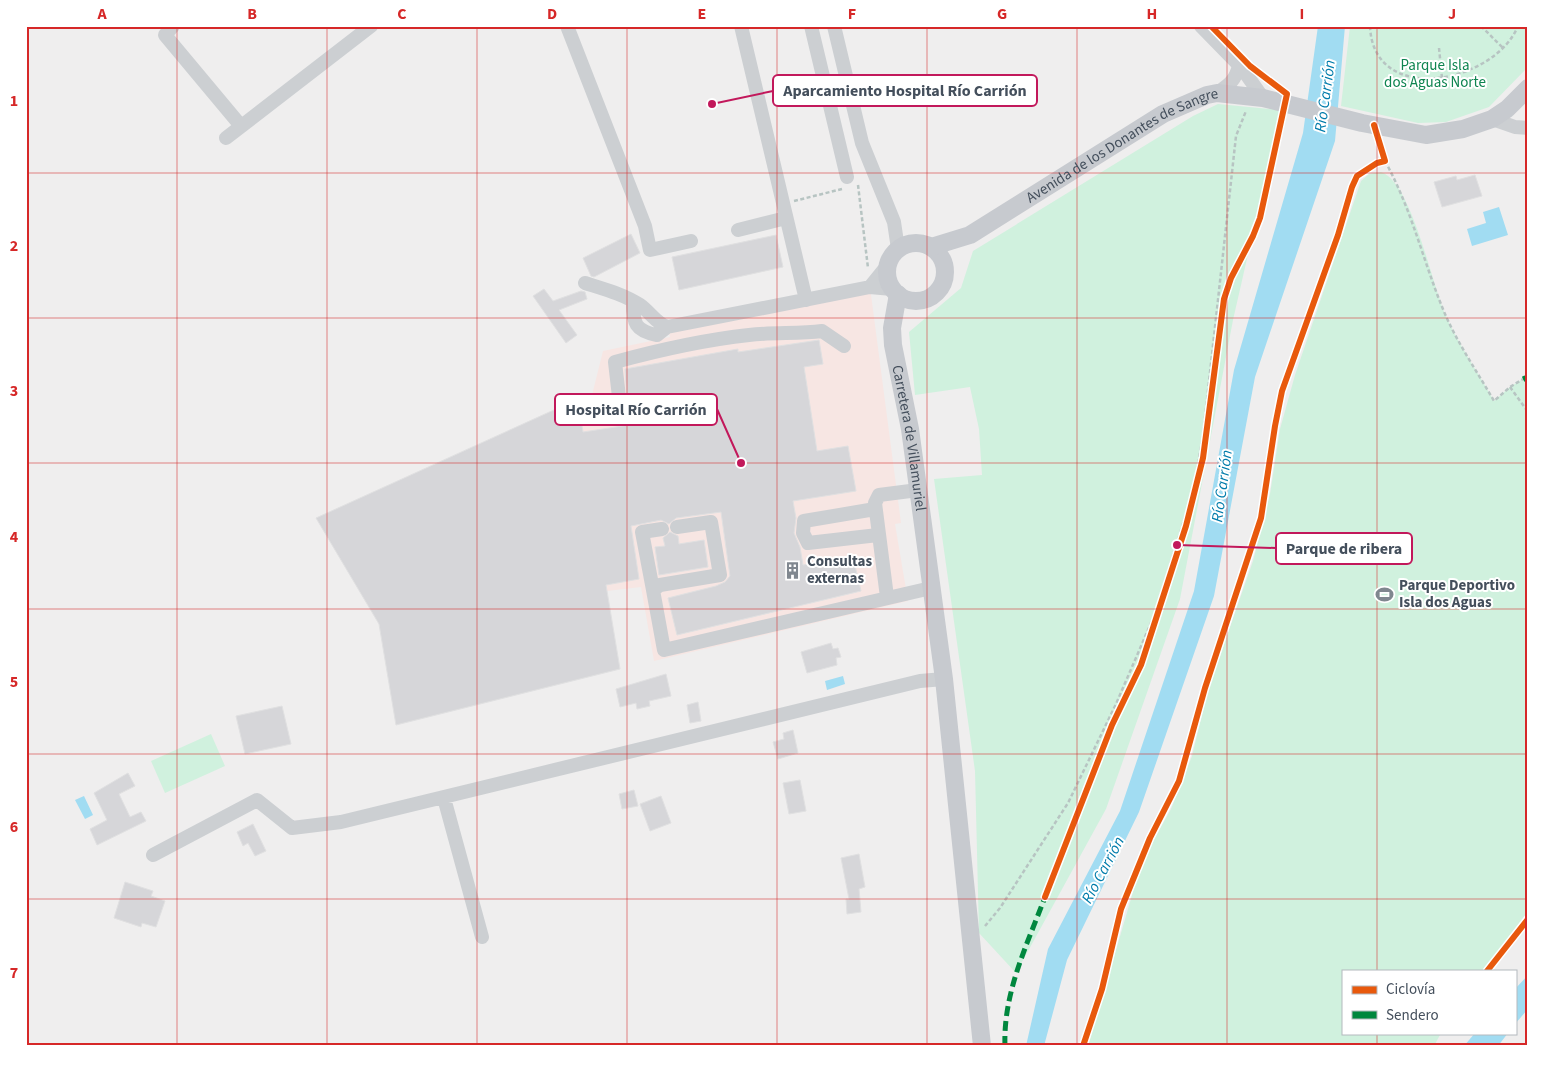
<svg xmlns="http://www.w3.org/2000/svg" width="1554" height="1072" font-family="'Source Sans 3',sans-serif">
<rect width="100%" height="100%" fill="#efeeee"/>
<!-- medical -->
<path fill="#f7e6e3" d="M870,287L901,523L895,524L908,601L654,661L641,587L607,591L578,399L590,403L603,351L670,337L667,327Z"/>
<!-- green -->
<path fill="#d0f1de" d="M1350,26H1528V67L1489,107L1446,122L1418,123L1341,106Z
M1218,104L1281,110L1233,320L1180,599L1106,809L1016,973L979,933L975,771L934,479L982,475L979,429L970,387L915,395L909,332L961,288L973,251L1193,116Z
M1381,172C1411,181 1432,284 1445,314C1458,344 1478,372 1494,401L1510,387L1523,379L1528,387V911L1484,971H1343V1033H1441L1434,1046H1088L1135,885L1151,845L1171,809L1192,756L1208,690L1253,561L1270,494L1280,429L1295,375L1361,181L1369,174Z
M211,734L225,766L165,793L151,761Z"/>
<!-- water -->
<path fill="#a1dcf2" d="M1318,26H1345L1335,141L1255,377L1214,596L1139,812L1067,960L1044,1046H1026L1048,949L1120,811L1194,591L1234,370L1303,133Z
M1499,207L1508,235L1472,246L1467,229L1486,223L1483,212Z
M843,676L845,684L827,690L825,681Z
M84,796L93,815L85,819L75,800Z
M1528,975V1009L1515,1024V989Z
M1475,1033H1508L1498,1046H1464Z"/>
<!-- building -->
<path fill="#d6d6d9" stroke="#e0e0e1" d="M1475,175L1482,196L1442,207L1434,182L1456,176L1457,180Z
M631,234L640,253L594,277L591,276L583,258Z
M776,235L783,267L679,290L672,257Z
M544,289L553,301L581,291L585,292L587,299L559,310L577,335L566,343L533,296Z
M819,340L823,364L804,367L817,451L848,446L856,491L793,501L796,518L794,533L800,547L803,565L853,557L861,591L677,635L668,598L716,586L725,582L730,576L721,512L676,518L669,524L661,520L631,526L639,579L606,585L620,669L396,725L379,624L316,518L578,399L583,432L629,425L625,369L738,349V352Z
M670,532L678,536L679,544L704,540L708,567L659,575L655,547L665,546L663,538Z
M831,643L833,649L838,648L841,657L836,658L837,665L807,673L801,652Z
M666,674L671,696L649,701L650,706L637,709L636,703L620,707L616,689Z
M698,702L701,721L690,723L687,705Z
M282,706L291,744L245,754L236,716Z
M793,730L798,753L778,759L773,742L784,739L783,733Z
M128,773L135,786L119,794L130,817L141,812L146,821L97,845L90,829L107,820L94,793Z
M800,780L806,811L789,814L783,783Z
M634,790L638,806L622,809L619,794Z
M661,796L671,823L650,831L640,804Z
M253,824L266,851L255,856L248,843L243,846L237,832Z
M859,854L865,887L859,889L861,912L847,914L846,899H849L841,858Z
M125,882L153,891L151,896L165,901L156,927L142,923L141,927L114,918Z"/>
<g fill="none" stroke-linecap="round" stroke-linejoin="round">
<!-- path -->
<path stroke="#b7c4c2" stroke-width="2.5" stroke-dasharray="4 2.5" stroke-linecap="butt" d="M1370,26C1373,108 1495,83 1518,26
M1481,26L1503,48
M1439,48L1442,78
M1385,161C1413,212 1423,262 1445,314C1458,344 1478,373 1494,401L1510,387L1523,379
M858,185L868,268
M794,201L842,189
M1510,387L1528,412
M985,926L1000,908L1068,803L1116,704L1154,616L1193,492L1203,436L1236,136L1246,111"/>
<!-- minor -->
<path stroke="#cccfd2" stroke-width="14" d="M173,26L165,35L241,126
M567,26L645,226L650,250L691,241
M741,26L806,300
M811,26L847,177
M834,26L862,143L894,222L898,249
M1201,26L1241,67L1263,98
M1217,93C1229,85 1236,80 1239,65
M1492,119L1515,127L1528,128
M226,138L371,26
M738,230L786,218
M585,283C604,289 623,294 640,305C650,312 656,323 667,327L870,287L892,289
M870,287L887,266
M633,302C633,323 635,331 657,335L667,327
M619,397L615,362C659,350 703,340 749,335C774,332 798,334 822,331L844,346
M875,509L804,521L803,533L808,543L878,535
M662,529L642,532L653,590L660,585L720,575L711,522L677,527
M653,590L664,650L931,588
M887,597L875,503L879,495L918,490
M444,798L482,937
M153,855L257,800L292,828L341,822L920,681L944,679"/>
<!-- major -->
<g stroke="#c7cacf" stroke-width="18">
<circle cx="916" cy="272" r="29"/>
<path id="s1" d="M931,247L970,235L1163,114L1207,95L1217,93L1263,98L1362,123L1426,135L1463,129L1492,119L1507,109L1528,88"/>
<path id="s2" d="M898,294L892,328L893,345L910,429L944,679L982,1046"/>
</g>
<!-- quiet -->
<path stroke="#00873e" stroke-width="5" stroke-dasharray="10 5" stroke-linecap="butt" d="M1523,379L1525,378L1528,382
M1005,1046C1003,993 1027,945 1045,897"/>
<defs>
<path id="cycleway" d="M1045,897L1112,725L1141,665L1186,526L1203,458L1224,299L1231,278L1253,236L1260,218L1287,94L1250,66L1211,26
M1487,971L1528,919
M1083,1046L1102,989L1121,909L1150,838L1179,781L1205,688L1261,518L1275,426L1282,391L1338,235L1352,187L1357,176L1377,163L1385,161L1374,125"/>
</defs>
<!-- cycleway casing -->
<use href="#cycleway" stroke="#fff" stroke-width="9"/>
<!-- cycleway -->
<use href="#cycleway" stroke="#e8590c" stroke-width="6"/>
</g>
<!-- grid -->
<path fill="none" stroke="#d62828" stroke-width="1" stroke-opacity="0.55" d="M177,26V1046M327,26V1046M477,26V1046M627,26V1046M777,26V1046M927,26V1046M1077,26V1046M1227,26V1046M1377,26V971M26,173H1528M26,318H1528M26,463H1528M26,609H1528M26,754H1528M26,899H1528M1377,1033V1046"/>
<!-- icons -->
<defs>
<symbol id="building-bare" viewBox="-9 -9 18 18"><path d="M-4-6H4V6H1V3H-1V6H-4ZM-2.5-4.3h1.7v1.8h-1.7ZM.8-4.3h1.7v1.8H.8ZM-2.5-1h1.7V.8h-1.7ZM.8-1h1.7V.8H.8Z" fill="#80878f" stroke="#fff" stroke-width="2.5" paint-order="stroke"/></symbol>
<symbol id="stadium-bare" viewBox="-9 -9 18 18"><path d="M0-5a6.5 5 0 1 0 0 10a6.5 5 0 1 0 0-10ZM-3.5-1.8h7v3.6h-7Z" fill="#80878f" stroke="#fff" stroke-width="2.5" paint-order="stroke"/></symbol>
</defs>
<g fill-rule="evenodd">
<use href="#building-bare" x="780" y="558" width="25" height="25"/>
<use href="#stadium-bare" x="1372" y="582" width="25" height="25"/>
</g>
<g text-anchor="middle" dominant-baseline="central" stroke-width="4" stroke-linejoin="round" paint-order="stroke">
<!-- park labels -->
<g font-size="15" fill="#0e8450" stroke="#fff">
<text x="1435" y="65">Parque Isla<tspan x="1435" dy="17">dos Aguas Norte</tspan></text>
</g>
<!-- street labels -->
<g font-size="15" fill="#444f5c" stroke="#fff">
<text stroke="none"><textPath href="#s1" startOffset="218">Avenida de los Donantes de Sangre</textPath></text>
<text stroke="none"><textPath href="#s2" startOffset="146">Carretera de Villamuriel</textPath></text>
</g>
<!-- poi labels -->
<g font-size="15" font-weight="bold" fill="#444f5c" stroke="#fff" text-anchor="start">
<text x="807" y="561">Consultas<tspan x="807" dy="17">externas</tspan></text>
<text x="1399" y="585">Parque Deportivo<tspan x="1399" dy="17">Isla dos Aguas</tspan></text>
</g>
<!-- water labels -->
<g font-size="16" font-style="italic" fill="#017cab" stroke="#fff">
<text transform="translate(1325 96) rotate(-82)">Río Carrión</text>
<text transform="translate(1222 486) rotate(-82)">Río Carrión</text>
<text transform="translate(1103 870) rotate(-62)">Río Carrión</text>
</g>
</g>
<!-- callouts -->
<path fill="none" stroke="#c2185b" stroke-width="2" d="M712 104L773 91M741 463L717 409M1177 545L1276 548"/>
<g fill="#c2185b" stroke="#fff" stroke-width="2">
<circle cx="712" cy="104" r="5"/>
<circle cx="741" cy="463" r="5"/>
<circle cx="1177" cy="545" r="5"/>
</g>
<g fill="#fff" stroke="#c2185b" stroke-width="2">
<rect x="773" y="75" width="264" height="31" rx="5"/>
<rect x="555" y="394" width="162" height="31" rx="5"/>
<rect x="1276" y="533" width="136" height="31" rx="5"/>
</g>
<g font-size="16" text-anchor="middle" font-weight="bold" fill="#444f5c">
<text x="905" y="96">Aparcamiento Hospital Río Carrión</text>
<text x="636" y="415">Hospital Río Carrión</text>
<text x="1344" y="554">Parque de ribera</text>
</g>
<!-- border -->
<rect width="1554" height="1072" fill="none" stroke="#ffffff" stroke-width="55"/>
<!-- legend -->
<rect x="1342" y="970" width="175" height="65" fill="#ffffff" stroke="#b4b9be"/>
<rect x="1352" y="986" width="25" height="8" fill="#e8590c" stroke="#b4b9be"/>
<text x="1386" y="994" font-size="15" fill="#444f5c">Ciclovía</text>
<rect x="1352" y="1011" width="25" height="8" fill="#00873e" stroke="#b4b9be"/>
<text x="1386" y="1020" font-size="15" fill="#444f5c">Sendero</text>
<rect x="28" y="28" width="1498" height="1016" fill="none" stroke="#d62828" stroke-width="2"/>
<g font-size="16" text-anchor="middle" font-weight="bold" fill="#d62828">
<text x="102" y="19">A</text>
<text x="252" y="19">B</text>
<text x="402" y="19">C</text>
<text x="552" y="19">D</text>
<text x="702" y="19">E</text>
<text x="852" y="19">F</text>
<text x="1002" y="19">G</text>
<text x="1152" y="19">H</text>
<text x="1302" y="19">I</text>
<text x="1452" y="19">J</text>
<text x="14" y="106">1</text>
<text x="14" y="251">2</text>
<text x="14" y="396">3</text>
<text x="14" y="542">4</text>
<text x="14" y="687">5</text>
<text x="14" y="832">6</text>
<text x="14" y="978">7</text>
</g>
</svg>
